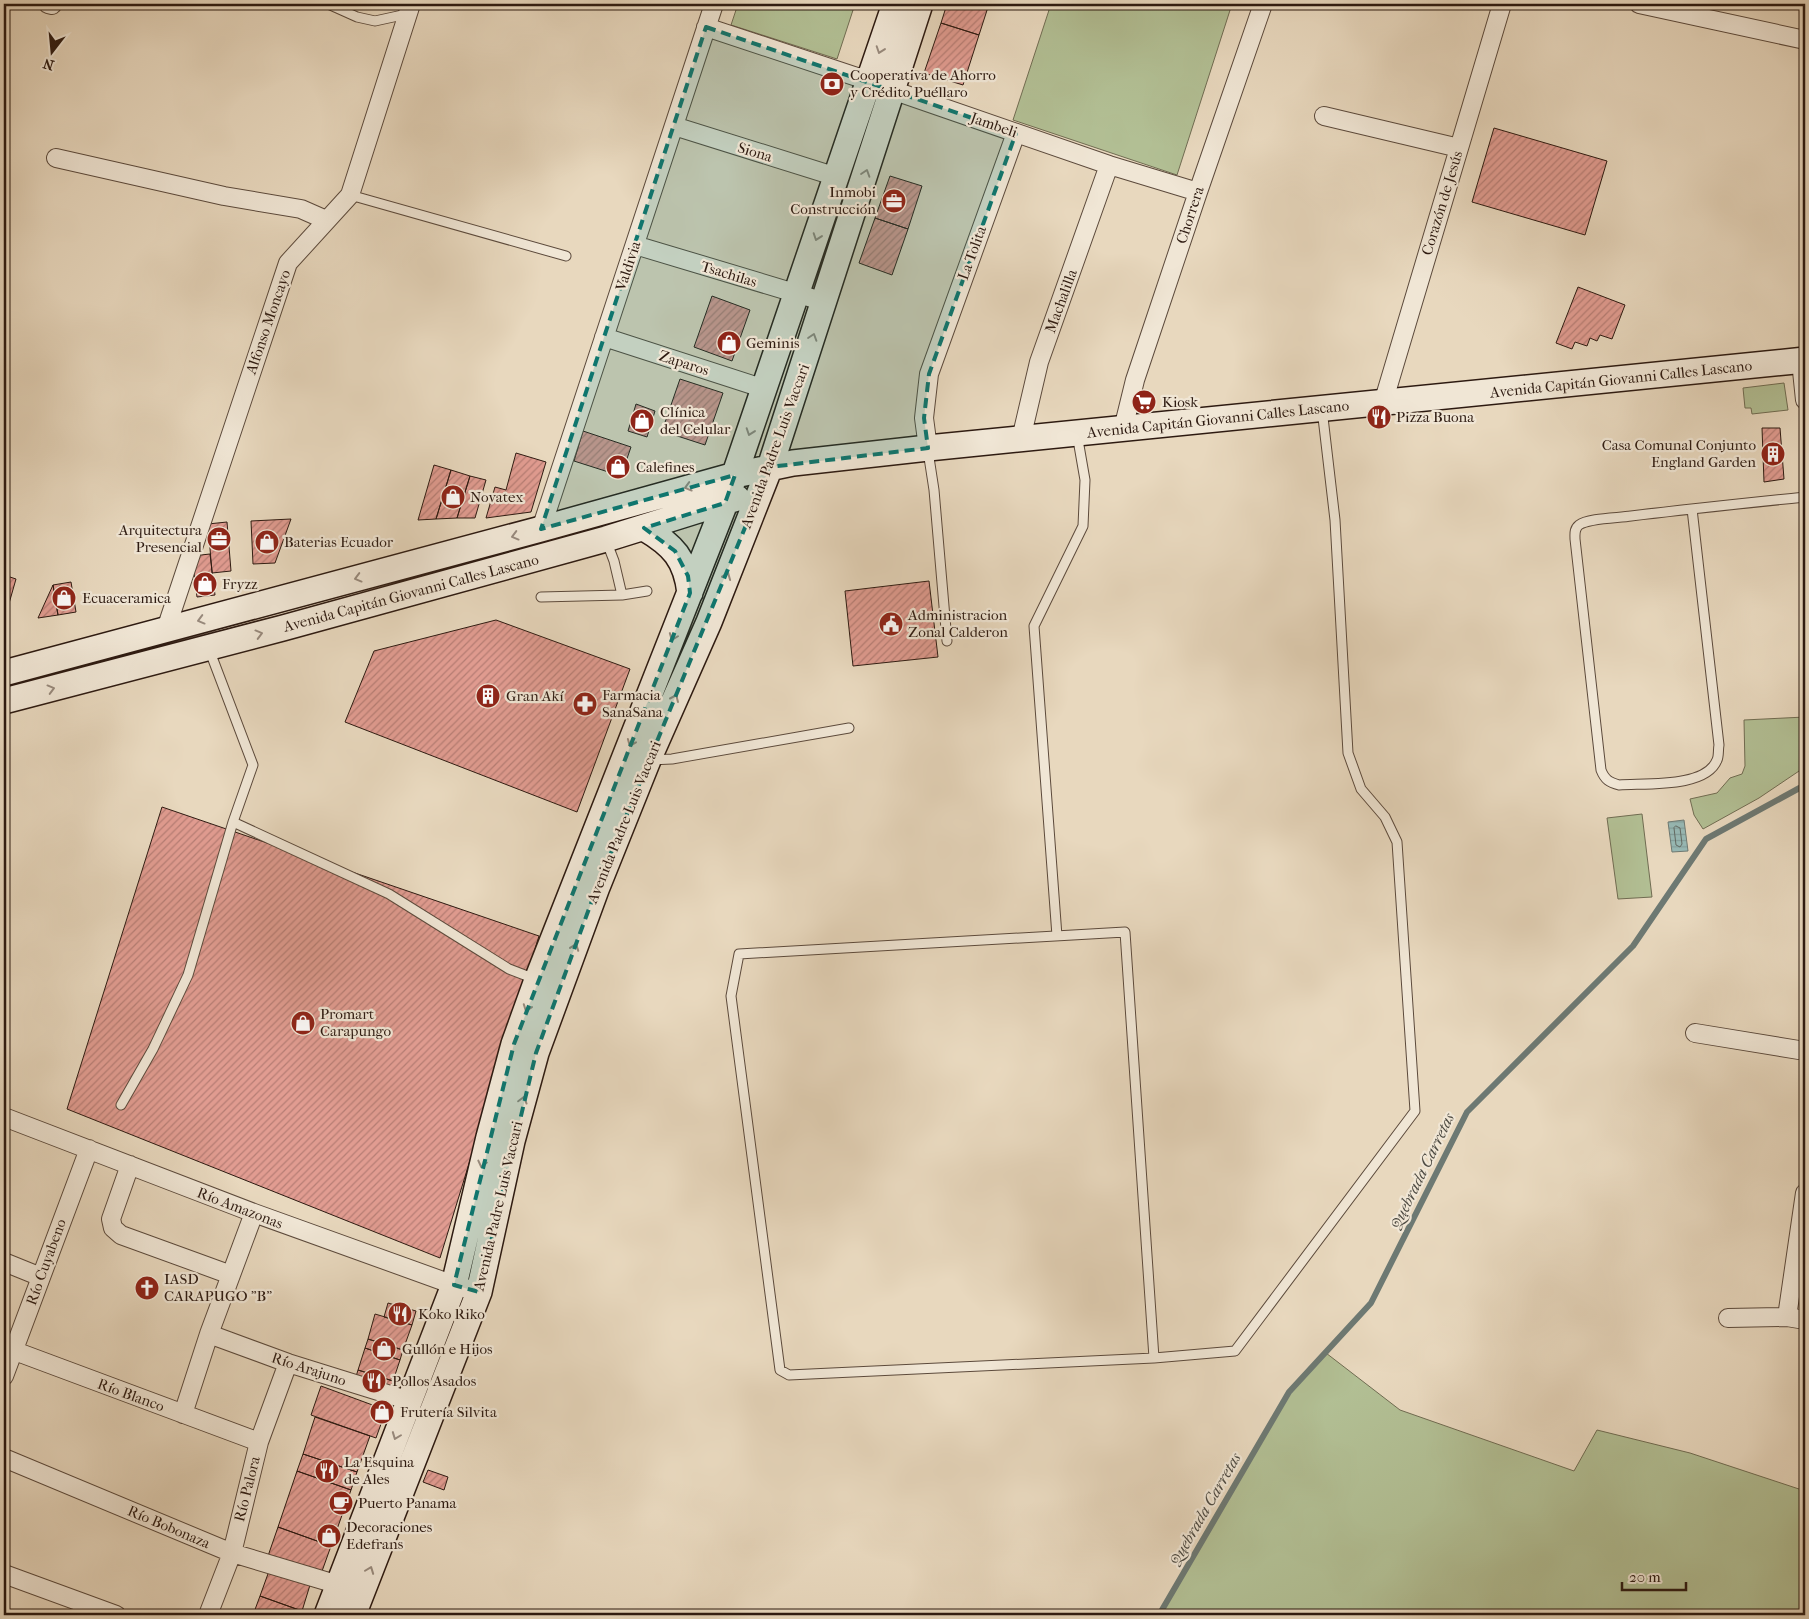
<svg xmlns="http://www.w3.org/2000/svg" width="1809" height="1619" font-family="'IM FELL French Canon',serif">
<defs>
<pattern id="water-rules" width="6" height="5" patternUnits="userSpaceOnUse" patternTransform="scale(1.25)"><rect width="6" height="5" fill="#97b9b5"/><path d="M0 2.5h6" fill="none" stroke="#829e9b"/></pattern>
<pattern id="building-hatch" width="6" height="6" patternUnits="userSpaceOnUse" patternTransform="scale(1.25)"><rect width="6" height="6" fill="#e19c91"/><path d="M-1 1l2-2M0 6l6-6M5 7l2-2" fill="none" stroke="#b77e75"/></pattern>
</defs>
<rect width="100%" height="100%" fill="#e8d8be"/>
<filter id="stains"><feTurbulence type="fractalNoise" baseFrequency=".004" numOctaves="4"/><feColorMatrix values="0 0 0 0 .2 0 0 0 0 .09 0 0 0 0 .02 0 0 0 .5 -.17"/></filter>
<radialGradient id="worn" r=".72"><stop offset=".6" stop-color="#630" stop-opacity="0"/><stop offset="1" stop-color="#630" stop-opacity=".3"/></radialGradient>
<!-- park -->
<path fill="#b2bf94" stroke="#706c52" d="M738,4H855L837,59L731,25Z
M1051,4H1232L1177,175L1013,120Z
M1784,383L1788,410L1752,414L1751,408H1745L1743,388Z
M1805,717V767L1759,798L1703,829L1694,815L1690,799L1717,793L1730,778L1742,774L1745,766L1744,720Z
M1642,814L1652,897L1618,899L1607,818Z
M1326,1353L1400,1410L1574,1471L1597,1430L1690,1453L1805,1491V1615H1164L1165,1603L1289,1392Z"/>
<!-- water -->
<path fill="url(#water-rules)" stroke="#6d7973" d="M1684,820L1688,851L1672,852L1668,822Z"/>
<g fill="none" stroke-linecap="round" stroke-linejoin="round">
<!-- shore -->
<path stroke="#626a63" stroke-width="1" d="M1676,826L1680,828L1682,844L1680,847L1676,845L1674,828Z"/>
<!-- stream -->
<path stroke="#6d7973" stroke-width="6" d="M1159,1615L1289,1392L1371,1303L1467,1112L1633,946L1706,839L1805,785"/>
</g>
<!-- building -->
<path fill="url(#building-hatch)" stroke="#2d1a11" d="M947,4H989L979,35L941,23Z
M941,23L979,35L963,85L924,73Z
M1494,128L1607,161L1585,235L1472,202Z
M890,176L922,186L908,229L875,218Z
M875,218L908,229L892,275L859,263Z
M1578,287L1625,305L1612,339L1600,335L1597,341L1590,338L1587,346L1575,342L1572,349L1556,343Z
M712,296L750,310L732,361L694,347Z
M680,379L723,393L705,445L662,431Z
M1150,394L1153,408L1137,411L1135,397Z
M636,404L655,411L647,437L628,431Z
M1762,428H1780L1784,479L1764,482Z
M583,431L631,447L621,476L574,461Z
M516,453L546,462L531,512L486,518L495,487L506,490Z
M434,465L451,470L436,519L418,520Z
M451,470L470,476L457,518L436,519Z
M470,476L486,480L475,518H457Z
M291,519L275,563L253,564L251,521Z
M227,522L231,571L212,573L208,524Z
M210,554L215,595L197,597L192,556Z
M4,575L16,579L4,621Z
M929,581L938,657L853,666L845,591Z
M71,582L76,612L58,615L53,585Z
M53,585L58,615L38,618Z
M496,620L630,669L577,812L345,722L374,651Z
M162,807L539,936L440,1258L67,1109Z
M145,1281L153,1284L149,1295L140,1292Z
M388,1303L416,1311L412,1325L384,1317Z
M375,1314L412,1325L403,1350L368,1339Z
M368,1339L403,1350L400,1360L365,1348Z
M365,1348L400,1360L393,1381L358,1370Z
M358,1370L393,1381L390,1391L355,1380Z
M321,1386L386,1410L376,1438L311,1415Z
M315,1417L370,1436L357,1472L303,1454Z
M303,1454L357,1472L351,1490L297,1471Z
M428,1470L448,1477L444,1490L423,1482Z
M297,1471L351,1490L331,1546L278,1527Z
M278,1527L331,1546L321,1574L268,1556Z
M269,1571L310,1585L302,1611L260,1596Z
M260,1596L302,1611L300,1615H253Z"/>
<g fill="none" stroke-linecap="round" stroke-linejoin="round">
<defs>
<path id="service" d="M328,4L357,17L375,21L407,14
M350,195L566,256
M928,451L934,490L947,641
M1692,509L1719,745C1718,750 1719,756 1717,760C1706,788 1646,783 1619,785C1609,782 1605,780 1601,770L1575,539C1575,534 1574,529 1579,525C1588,518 1619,518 1631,516C1689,509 1747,503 1805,497
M622,595L647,591
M541,597L622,595L614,561L606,540
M650,760L672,759L849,728
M233,822L389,894L509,969L535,979
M1057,936L1034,626L1083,526L1085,480L1077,434
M121,1105L153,1049L188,975L233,822L253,765L209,649
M1154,1358L789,1375L780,1370L731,996L739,954L1125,932L1154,1358L1235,1351L1415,1111L1397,842L1385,817L1361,789L1348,753L1335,520L1322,409"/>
<path id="minor" d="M48,4L52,5
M1639,4L1805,40
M706,27L869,81L892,90L1109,165L1198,192
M1324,116L1459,148
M674,126L837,177
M56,158L224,196L301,209L326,220
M635,245L825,302
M604,337L765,389
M1801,361L1805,400
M1383,403L1502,4
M1123,429L1135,380L1198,192L1263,4
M1021,439L1039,362L1109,165
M928,448L924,418L929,374L1016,133
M541,529L714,4
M166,629L288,263L350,195L411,4
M1695,1033L1805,1051
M4,1117L254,1213L454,1285L479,1292
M130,1165L111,1219L113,1228L121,1235L231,1275
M4,1262L41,1277
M1787,1317L1805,1193
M1728,1318L1787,1317L1805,1320
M209,1334L288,1363L410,1401
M4,1347L259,1442
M4,1376L89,1149
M183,1414L209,1334L254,1213
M4,1458L232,1553L339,1585
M4,1574L116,1615
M208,1615L232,1553L259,1442L288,1363"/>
<path id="secondary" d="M644,528C673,545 686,559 690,593
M4,673L541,529L735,475L793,463L928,448L1805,360
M4,701L283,628L606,539L737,498
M327,1615L454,1285L489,1137L514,1044L537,980L725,503L895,4
M353,1615L479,1292L512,1141L536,1053L597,887L648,760L709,622L770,467L920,4"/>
</defs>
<!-- service casing -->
<use href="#service" stroke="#5c4a3c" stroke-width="11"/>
<!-- minor casing -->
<use href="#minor" stroke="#5c4a3c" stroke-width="20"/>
<!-- secondary casing -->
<use href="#secondary" stroke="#2d1a11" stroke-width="28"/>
<!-- service -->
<use href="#service" stroke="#f0e6d5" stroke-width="9"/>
<!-- minor -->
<use href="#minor" stroke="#f0e6d5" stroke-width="18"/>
<!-- secondary -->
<use href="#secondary" stroke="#f0e6d5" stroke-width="25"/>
</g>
<!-- one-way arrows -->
<defs><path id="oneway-chevron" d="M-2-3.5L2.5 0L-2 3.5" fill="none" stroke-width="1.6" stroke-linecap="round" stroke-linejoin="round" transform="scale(1.25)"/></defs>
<g stroke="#988a7d">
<use href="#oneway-chevron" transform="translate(880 50) rotate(109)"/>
<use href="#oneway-chevron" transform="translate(866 173) rotate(-72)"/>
<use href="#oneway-chevron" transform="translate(817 237) rotate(109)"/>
<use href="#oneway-chevron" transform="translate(813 337) rotate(-72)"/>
<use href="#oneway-chevron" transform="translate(750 432) rotate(109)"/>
<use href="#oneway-chevron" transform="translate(688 487) rotate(164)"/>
<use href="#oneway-chevron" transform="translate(515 536) rotate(165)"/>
<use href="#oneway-chevron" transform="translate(727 576) rotate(-68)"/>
<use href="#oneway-chevron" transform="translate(358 578) rotate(165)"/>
<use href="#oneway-chevron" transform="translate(201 620) rotate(165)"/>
<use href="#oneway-chevron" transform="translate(259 634) rotate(-15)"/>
<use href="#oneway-chevron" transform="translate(673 637) rotate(111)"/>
<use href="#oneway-chevron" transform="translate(51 689) rotate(-15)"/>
<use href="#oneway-chevron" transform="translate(675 698) rotate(-66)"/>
<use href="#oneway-chevron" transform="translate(631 743) rotate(112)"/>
<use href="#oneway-chevron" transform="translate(575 947) rotate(-70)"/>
<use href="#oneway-chevron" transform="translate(527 1008) rotate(110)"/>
<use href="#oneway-chevron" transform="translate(523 1100) rotate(-75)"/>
<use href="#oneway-chevron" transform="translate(482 1164) rotate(103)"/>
<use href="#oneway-chevron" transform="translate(396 1436) rotate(111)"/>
<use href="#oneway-chevron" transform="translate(370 1570) rotate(-69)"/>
</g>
<!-- marked area -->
<path fill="#0f766e" fill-opacity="0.2" stroke="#0f766e" stroke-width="4" stroke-dasharray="10 6" stroke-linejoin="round" d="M706,27L1016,133L929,374L924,418L928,448L770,467L597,887L536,1053L479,1292L454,1285L514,1044L690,593L688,576L675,551L644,528L725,503L735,475L541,529Z"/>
<!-- icons -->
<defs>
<symbol id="bank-disc" viewBox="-11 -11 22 22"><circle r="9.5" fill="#8f2418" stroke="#f0e6d5"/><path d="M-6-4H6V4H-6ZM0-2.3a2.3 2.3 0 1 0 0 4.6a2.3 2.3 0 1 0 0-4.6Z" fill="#fff"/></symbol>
<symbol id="office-disc" viewBox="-11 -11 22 22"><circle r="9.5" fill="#8f2418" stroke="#f0e6d5"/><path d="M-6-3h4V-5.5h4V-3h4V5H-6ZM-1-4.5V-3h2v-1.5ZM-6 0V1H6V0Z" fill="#fff"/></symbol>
<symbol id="shop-disc" viewBox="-11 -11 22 22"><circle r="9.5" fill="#8f2418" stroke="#f0e6d5"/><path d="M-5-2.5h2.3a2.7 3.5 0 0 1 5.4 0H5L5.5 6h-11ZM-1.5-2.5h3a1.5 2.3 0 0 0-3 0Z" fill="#fff"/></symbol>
<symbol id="supermarket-disc" viewBox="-11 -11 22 22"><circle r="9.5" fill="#8f2418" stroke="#f0e6d5"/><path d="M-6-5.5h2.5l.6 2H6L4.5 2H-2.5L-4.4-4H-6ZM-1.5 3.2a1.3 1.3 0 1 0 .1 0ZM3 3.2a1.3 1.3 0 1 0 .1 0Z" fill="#fff"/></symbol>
<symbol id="restaurant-disc" viewBox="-11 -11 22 22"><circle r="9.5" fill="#8f2418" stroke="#f0e6d5"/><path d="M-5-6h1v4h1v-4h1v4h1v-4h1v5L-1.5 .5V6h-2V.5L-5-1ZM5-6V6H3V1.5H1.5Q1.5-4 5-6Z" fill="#fff"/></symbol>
<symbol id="building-disc" viewBox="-11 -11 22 22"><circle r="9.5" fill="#8f2418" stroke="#f0e6d5"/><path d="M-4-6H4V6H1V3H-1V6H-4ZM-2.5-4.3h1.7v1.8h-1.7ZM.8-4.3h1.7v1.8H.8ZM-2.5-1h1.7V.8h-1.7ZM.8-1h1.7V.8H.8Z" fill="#fff"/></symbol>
<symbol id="civic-disc" viewBox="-11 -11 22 22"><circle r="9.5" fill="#8f2418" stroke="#f0e6d5"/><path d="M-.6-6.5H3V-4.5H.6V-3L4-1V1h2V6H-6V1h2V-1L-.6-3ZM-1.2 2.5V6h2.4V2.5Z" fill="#fff"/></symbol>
<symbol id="pharmacy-disc" viewBox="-11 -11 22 22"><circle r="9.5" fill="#8f2418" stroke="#f0e6d5"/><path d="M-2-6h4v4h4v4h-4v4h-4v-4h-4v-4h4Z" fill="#fff"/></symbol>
<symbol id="church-disc" viewBox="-11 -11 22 22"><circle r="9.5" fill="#8f2418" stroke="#f0e6d5"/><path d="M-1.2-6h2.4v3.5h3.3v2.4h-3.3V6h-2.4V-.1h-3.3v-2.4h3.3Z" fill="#fff"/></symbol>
<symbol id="cafe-disc" viewBox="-11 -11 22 22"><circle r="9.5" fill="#8f2418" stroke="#f0e6d5"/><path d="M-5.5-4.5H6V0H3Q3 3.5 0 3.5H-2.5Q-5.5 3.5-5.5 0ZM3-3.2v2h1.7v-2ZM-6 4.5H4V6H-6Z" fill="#fff"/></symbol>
</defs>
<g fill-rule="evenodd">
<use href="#bank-disc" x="818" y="70" width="28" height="28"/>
<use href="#office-disc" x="880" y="187" width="28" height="28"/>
<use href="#shop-disc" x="715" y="329" width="28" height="28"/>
<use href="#supermarket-disc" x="1130" y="388" width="28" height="28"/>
<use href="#restaurant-disc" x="1365" y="403" width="28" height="28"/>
<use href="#shop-disc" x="628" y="407" width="28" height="28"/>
<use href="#building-disc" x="1759" y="440" width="28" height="28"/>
<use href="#shop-disc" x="604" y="453" width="28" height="28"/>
<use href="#shop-disc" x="439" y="483" width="28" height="28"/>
<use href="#office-disc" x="205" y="525" width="28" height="28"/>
<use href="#shop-disc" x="253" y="528" width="28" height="28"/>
<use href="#shop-disc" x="191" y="570" width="28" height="28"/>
<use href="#shop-disc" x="50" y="584" width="28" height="28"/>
<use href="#civic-disc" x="877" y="610" width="28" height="28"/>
<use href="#building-disc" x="474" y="682" width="28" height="28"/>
<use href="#pharmacy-disc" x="571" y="690" width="28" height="28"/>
<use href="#shop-disc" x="289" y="1009" width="28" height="28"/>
<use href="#church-disc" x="133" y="1274" width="28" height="28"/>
<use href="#restaurant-disc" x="386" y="1300" width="28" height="28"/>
<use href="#shop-disc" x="370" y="1335" width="28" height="28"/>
<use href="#restaurant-disc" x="360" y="1367" width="28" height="28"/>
<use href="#shop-disc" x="368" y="1398" width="28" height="28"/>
<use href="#restaurant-disc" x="313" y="1457" width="28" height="28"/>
<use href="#cafe-disc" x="327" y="1489" width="28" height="28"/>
<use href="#shop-disc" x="315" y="1522" width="28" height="28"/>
</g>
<g text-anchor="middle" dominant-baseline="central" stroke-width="4.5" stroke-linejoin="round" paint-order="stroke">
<!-- poi labels -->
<g font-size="15" fill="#2d1a11" stroke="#f0e6d5" text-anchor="start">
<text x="850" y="75">Cooperativa de Ahorro<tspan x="850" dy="17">y Crédito Puéllaro</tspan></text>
<text x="876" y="192" text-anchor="end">Inmobi<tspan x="876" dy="17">Construcción</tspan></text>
<text x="746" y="343">Geminis</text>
<text x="1162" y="402">Kiosk</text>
<text x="660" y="412">Clínica<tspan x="660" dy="17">del Celular</tspan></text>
<text x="1396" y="417">Pizza Buona</text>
<text x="1756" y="445" text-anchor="end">Casa Comunal Conjunto<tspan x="1756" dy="17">England Garden</tspan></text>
<text x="636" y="467">Calefines</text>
<text x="470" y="497">Novatex</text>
<text x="202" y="530" text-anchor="end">Arquitectura<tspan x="202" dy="17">Presencial</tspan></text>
<text x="284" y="542">Baterias Ecuador</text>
<text x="222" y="584">Fryzz</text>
<text x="82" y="598">Ecuaceramica</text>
<text x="908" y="615">Administracion<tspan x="908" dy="17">Zonal Calderon</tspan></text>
<text x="602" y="695">Farmacia<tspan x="602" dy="17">SanaSana</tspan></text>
<text x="506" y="696">Gran Akí</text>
<text x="320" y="1014">Promart<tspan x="320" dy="17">Carapungo</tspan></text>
<text x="164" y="1279">IASD<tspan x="164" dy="17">CARAPUGO "B"</tspan></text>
<text x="418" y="1314">Koko Riko</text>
<text x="402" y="1349">Gullón e Hijos</text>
<text x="392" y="1381">Pollos Asados</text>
<text x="400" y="1412">Frutería Silvita</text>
<text x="344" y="1462">La Esquina<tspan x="344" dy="17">de Ales</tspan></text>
<text x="358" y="1503">Puerto Panama</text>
<text x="346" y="1527">Decoraciones<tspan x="346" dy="17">Edefrans</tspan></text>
</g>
<!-- street labels -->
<g font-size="15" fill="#2d1a11" stroke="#f0e6d5">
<text transform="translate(994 125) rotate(19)">Jambeli</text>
<text transform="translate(755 152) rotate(17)">Siona</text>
<text transform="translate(1442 203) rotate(-73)">Corazón de Jesús</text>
<text transform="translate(1190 215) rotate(-72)">Chorrera</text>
<text transform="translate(972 253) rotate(-70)">La Tolita</text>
<text transform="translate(628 266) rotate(-72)">Valdivia</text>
<text transform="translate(729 274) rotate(17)">Tsachilas</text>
<text transform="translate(1061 301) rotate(-70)">Machalilla</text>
<text transform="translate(268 322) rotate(-71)">Alfonso Moncayo</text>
<text transform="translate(684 363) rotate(18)">Zaparos</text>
<text transform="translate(1621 379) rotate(-6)">Avenida Capitán Giovanni Calles Lascano</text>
<text transform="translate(1218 419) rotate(-6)">Avenida Capitán Giovanni Calles Lascano</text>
<text transform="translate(775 446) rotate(-70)">Avenida Padre Luis Vaccari</text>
<text transform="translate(411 593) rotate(-15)">Avenida Capitán Giovanni Calles Lascano</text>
<text transform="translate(624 822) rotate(-68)">Avenida Padre Luis Vaccari</text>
<text transform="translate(498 1206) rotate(-77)">Avenida Padre Luis Vaccari</text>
<text transform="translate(240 1208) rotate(21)">Río Amazonas</text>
<text transform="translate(46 1262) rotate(-70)">Río Cuyabeno</text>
<text transform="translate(309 1369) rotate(18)">Río Arajuno</text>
<text transform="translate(131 1395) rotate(20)">Río Blanco</text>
<text transform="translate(247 1489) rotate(-76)">Río Palora</text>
<text transform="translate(169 1527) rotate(23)">Río Bobonaza</text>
</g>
<!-- water labels -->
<g font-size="16" font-style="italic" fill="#4d4a42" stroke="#f0e6d5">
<text transform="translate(1422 1171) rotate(-64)">Quebrada Carretas</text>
<text transform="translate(1205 1509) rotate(-60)">Quebrada Carretas</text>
</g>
</g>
<!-- margin -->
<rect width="1809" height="1619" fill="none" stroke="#e8d8be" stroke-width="20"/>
<rect x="5" y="5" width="1799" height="1609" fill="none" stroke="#2d1a11" stroke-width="2.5"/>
<rect x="10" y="10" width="1789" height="1599" fill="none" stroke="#2d1a11"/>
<!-- north arrow -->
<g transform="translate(52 52) rotate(196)" stroke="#f0e6d5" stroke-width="4" paint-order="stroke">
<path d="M0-4L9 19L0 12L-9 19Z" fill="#2d1a11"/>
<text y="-8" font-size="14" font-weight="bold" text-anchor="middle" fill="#2d1a11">N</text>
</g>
<!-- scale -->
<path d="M1622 1582v8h64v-8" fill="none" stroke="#2d1a11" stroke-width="2.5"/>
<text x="1629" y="1582" font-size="15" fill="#2d1a11" stroke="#f0e6d5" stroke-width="4" paint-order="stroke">20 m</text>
<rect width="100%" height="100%" filter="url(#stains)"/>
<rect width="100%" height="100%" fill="url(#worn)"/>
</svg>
